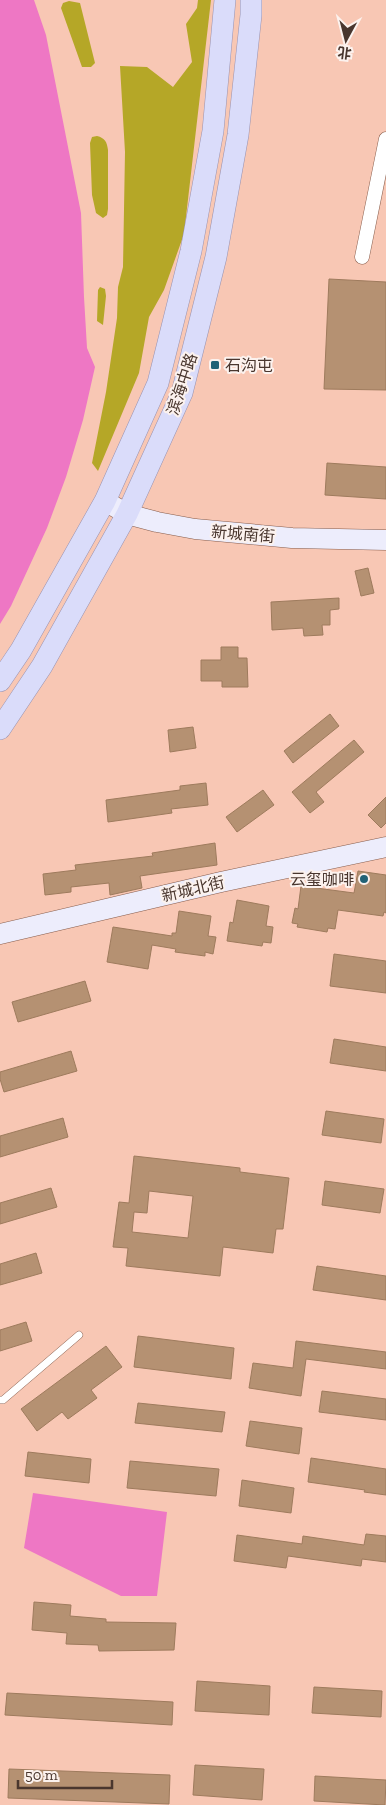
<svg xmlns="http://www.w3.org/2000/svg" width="386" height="1805" font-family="'Zilla Slab','Noto Sans SC',serif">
<rect width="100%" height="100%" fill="#f8c7b4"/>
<!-- green -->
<path fill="#b5a727" d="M198,0H211L184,234L164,290L149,317L139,373L98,471L92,463L106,392L117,318L118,287L123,267L125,152L120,66L147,67L173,87L192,62L186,24L197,8Z
M69,1L80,3L95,63L91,67H82L61,8L63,3Z
M97,136C105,138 107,142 108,150V209L107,215L103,218L96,213L92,195L90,143L92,137Z
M100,287L105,289L106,296L103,325L97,321L98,290Z"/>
<!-- water -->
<path fill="#ee77c4" d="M0,0H34L46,35L81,213L84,297L87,348L95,367L83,420L66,477L47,528L11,606L0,624Z
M33,1493L167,1512L157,1596H121L24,1548Z"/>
<!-- building -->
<path fill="#b59172" stroke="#9e7b5d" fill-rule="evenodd" d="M329,279L386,282V390L324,389Z
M327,463L386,467V499L325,495Z
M368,568L374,593L361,596L355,571Z
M339,598V609L330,610V625H322L323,635L304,636L303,628L272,630L271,602Z
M221,647H238V658H247L248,687H222V681H201V660H221Z
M330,714L339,726L293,763L284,751Z
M193,727L196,748L170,752L168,730Z
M354,740L364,752L316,792L324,802L310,813L292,792Z
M206,783L208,805L171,809L172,813L108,822L106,800L180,790V786Z
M263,790L274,805L237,832L226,817Z
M386,797V823L381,828L368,815Z
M215,843L217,865L140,876L142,888L110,895L109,883L71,887V892L45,895L43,874L76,870L75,865L153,856L152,853Z
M358,871L386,875V913L384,912L383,916L338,910L335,929L328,928L327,932L297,927L298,924L292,923L295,908L298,909L301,886L354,893Z
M237,900L269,906L266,926L273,927L271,943L263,942L262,946L227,941L230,922L233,923Z
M179,911L211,916L208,936L216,937L213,954L205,952V956L175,952L176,949L152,945L148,969L107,962L113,927L172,936V933H176Z
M334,954L386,961V993L330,986Z
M85,981L91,1001L18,1022L12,1002Z
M334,1039L386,1047V1071L330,1063Z
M71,1051L77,1071L4,1092L0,1079V1072Z
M326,1111L384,1119L381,1143L322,1135Z
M63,1118L68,1137L0,1157V1136Z
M134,1156L240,1168V1172L289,1178L283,1229H276L273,1253L223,1247L220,1276L126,1266L128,1248L113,1247L119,1202L129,1203ZM149,1191L193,1196L188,1238L132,1232L134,1212L147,1213Z
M325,1181L384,1189L380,1213L322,1205Z
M51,1188L57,1207L0,1224V1203Z
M36,1253L42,1273L0,1285V1264Z
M317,1266L386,1276V1300L313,1290Z
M26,1322L32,1341L0,1351V1330Z
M138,1336L234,1348L231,1379L134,1367Z
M296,1341L386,1352V1369L306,1359L301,1396L249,1388L253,1363L293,1368Z
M106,1346L122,1367L91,1390L97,1398L68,1419L62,1412L37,1431L21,1409Z
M322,1391L386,1399V1420L319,1412Z
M138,1403L225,1412L222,1432L135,1423Z
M250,1421L302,1428L299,1454L246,1446Z
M28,1452L91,1459L89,1483L25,1476Z
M311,1458L386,1469V1495L364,1492L365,1490L308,1482Z
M130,1461L219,1469L216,1496L127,1488Z
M242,1480L294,1488L291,1513L239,1506Z
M366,1534L386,1536V1562L362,1559L361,1566L288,1556L286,1568L234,1561L237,1535L302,1544L303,1536L364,1545Z
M34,1602L71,1605L70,1616L106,1619V1622L176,1623L174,1650L99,1651L98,1645L66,1644L67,1633L32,1630Z
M197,1681L270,1686L269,1715L195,1711Z
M314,1687L382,1691L381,1717L312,1713Z
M7,1693L173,1702L172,1725L5,1715Z
M195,1765L264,1769L262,1800L193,1795Z
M9,1769L170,1775L169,1804L8,1798Z
M315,1776L386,1780L385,1805L314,1801Z"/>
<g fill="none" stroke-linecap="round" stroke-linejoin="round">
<defs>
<path id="lane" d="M0,1400H3L79,1335"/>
<path id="street" d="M362,257L386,139"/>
<path id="secondary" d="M105,501L127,514L157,522L195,529L292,538L386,540
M0,934L221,882L386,847"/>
<path id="primary" d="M0,681L21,650L105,501L158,383L191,251L213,131L225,0
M0,729L42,666L127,514L182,393L216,257L238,135L251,15V0"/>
</defs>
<!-- lane casing -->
<use href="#lane" stroke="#875d4c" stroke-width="8"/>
<!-- street casing -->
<use href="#street" stroke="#875d4c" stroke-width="15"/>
<!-- secondary casing -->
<use href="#secondary" stroke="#875d4c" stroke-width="21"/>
<!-- primary casing -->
<use href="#primary" stroke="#9892b0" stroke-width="22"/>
<!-- lane -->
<use href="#lane" stroke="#fff" stroke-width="7"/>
<!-- street -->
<use href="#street" stroke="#fff" stroke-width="14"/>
<!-- secondary -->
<use href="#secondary" stroke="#ededfc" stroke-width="20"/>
<!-- primary -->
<use href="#primary" stroke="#dadcfa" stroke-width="21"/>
</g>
<!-- markers -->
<g fill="#216276" stroke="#fcf2ee" stroke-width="2">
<rect x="210" y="360" width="10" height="10" rx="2.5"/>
<circle cx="364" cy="879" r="5"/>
</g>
<g text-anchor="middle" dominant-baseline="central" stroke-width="4" stroke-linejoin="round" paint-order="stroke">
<!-- poi labels -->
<g font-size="16" fill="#49362e" stroke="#fcf2ee" text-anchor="start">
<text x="225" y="365">石沟屯</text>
<text x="354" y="879" text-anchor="end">云玺咖啡</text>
</g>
<!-- street labels -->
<g font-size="16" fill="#49362e" stroke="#fcf2ee">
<text transform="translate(182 384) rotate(-72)">滨海中路</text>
<text transform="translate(243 534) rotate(5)">新城南街</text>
<text transform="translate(193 889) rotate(-13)">新城北街</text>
</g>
</g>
<!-- north arrow -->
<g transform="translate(346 40) rotate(187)" stroke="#fcf2ee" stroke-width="4" paint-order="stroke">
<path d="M0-4L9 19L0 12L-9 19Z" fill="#49362e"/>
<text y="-8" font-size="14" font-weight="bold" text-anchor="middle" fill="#49362e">北</text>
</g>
<!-- scale -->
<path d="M18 1780v8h94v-8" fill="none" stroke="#49362e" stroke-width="2.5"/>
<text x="25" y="1780" font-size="15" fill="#49362e" stroke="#fcf2ee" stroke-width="4" paint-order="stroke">50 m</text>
</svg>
